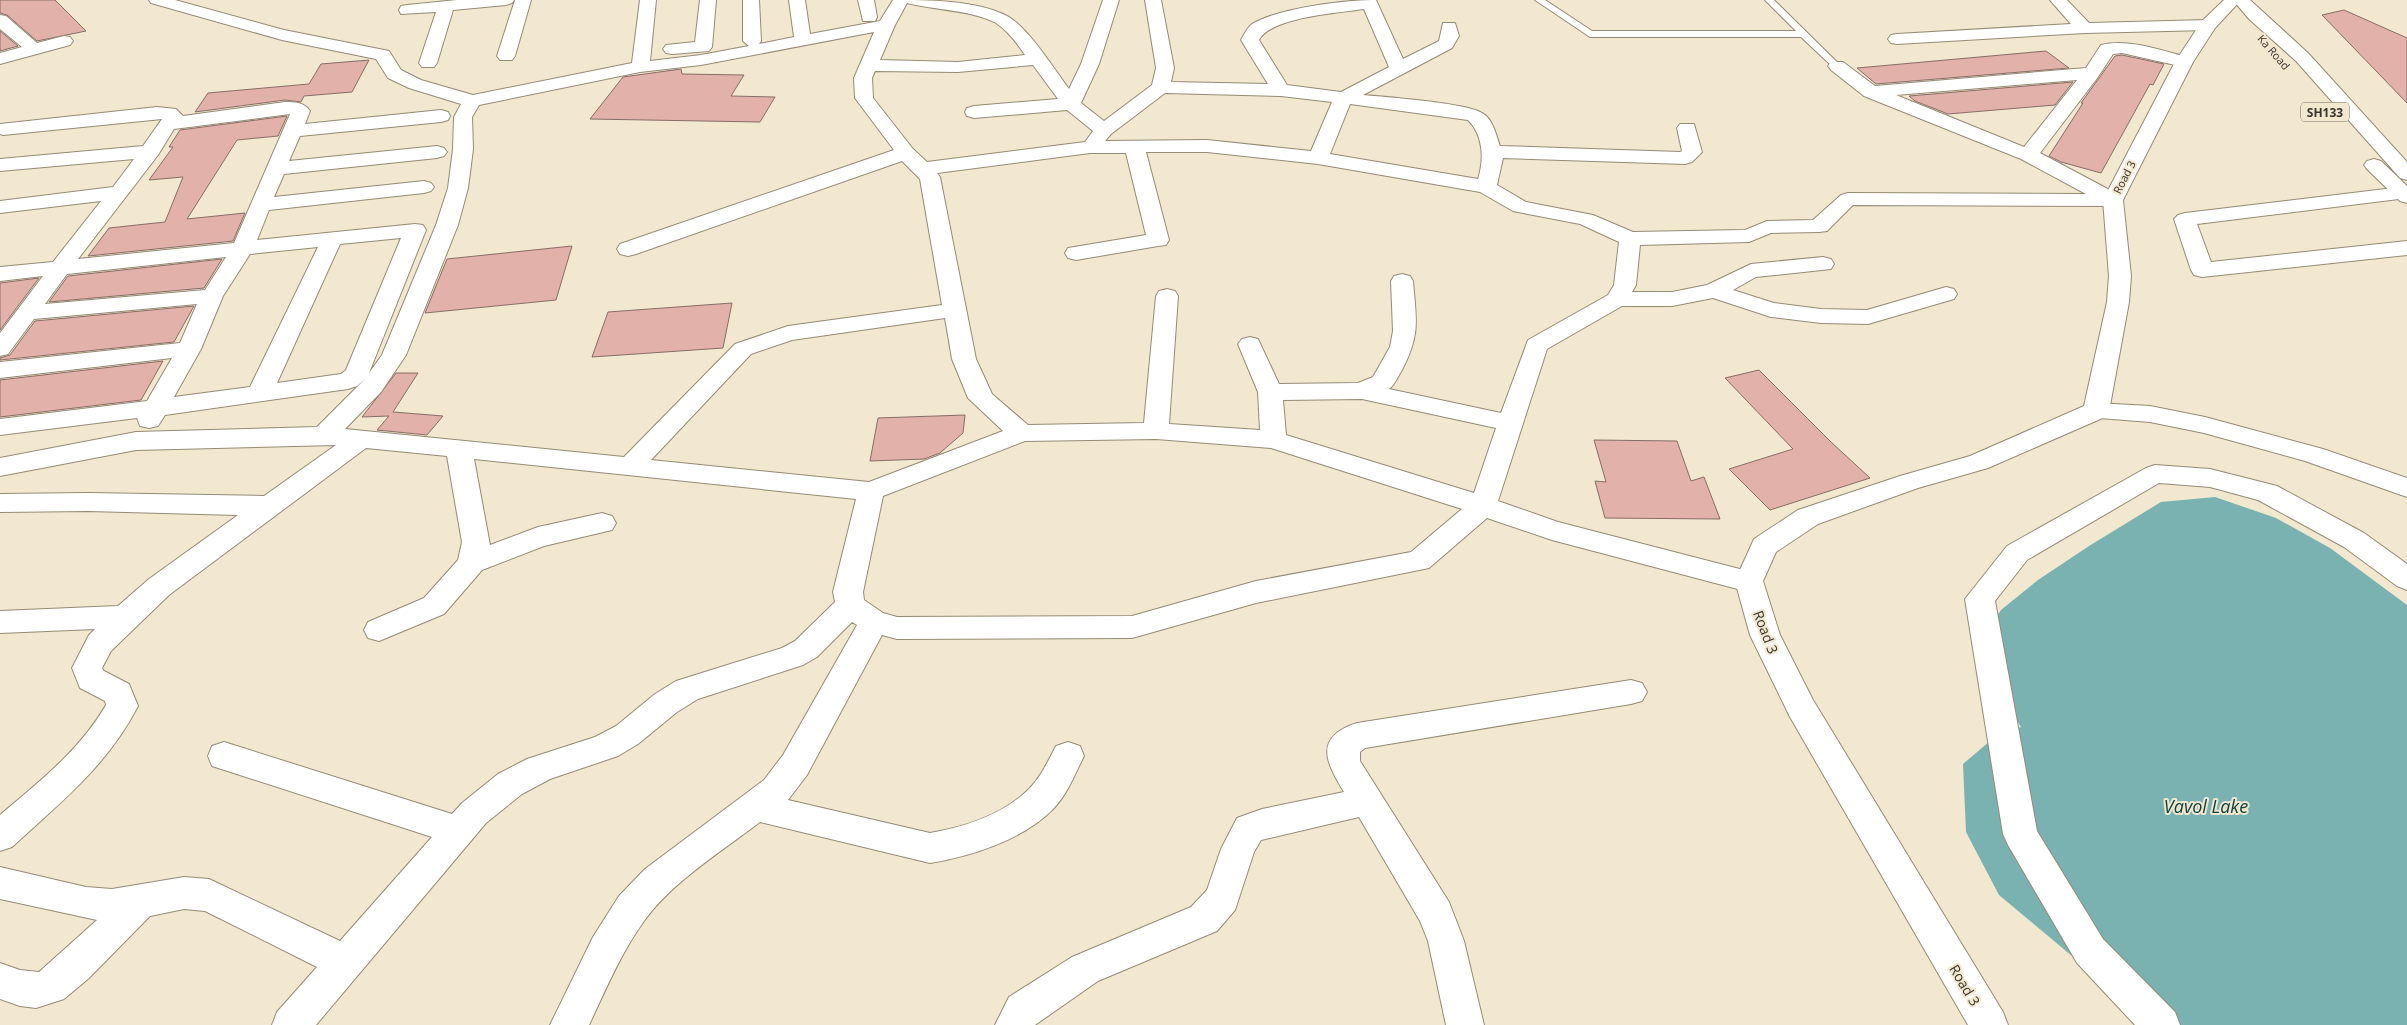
<svg xmlns="http://www.w3.org/2000/svg" width="2407" height="1025" font-family="'Open Sans',sans-serif">
<rect width="100%" height="100%" fill="#f2e7cf"/>
<!-- water -->
<path fill="#7ab2b2" d="M2215,497L2276,518L2330,548L2407,605V1025H2161L2097,977L1999,895L1966,832L1963,764L1990,741L2021,727L1975,650L2001,610L2038,580L2089,546L2161,502Z"/>
<!-- building -->
<path fill="#e2b1a9" stroke="#876d68" d="M0,0H55L86,31L37,41L7,15L0,13Z
M2344,10L2407,38V103L2322,15Z
M0,31L18,46L0,51Z
M2046,51L2069,68L1876,84L1857,68Z
M2122,55L2164,64L2153,85L2150,84L2101,173L2061,162L2049,156L2083,103H2081L2115,56Z
M369,60L352,92L304,96L301,102L285,100L195,112L208,93L309,84L321,64Z
M681,69L682,74L744,75L731,96L775,97L760,122L590,119L623,77Z
M2073,82L2055,105L1948,114L1915,101L1909,96Z
M287,116L278,136L237,140L187,219L245,213L233,241L88,256L109,228L165,222L183,177L149,180L173,147H169L180,130Z
M572,246L556,300L425,313L447,259Z
M222,259L204,288L49,302L68,276Z
M39,278L0,330V283Z
M732,303L723,348L592,357L608,312Z
M194,306L174,342L0,360V358L10,355L35,321Z
M163,361L141,400L0,417V380Z
M1759,370L1831,442L1870,478L1770,510L1729,469L1793,449L1725,378Z
M396,373H418L393,412L443,416L427,435L377,430L389,416L362,417Z
M965,415L963,433L940,453L924,459L870,461L878,418Z
M1594,440L1677,441L1691,481L1704,477L1720,519L1605,518L1595,481L1606,482Z"/>
<g fill="none" stroke-linecap="round" stroke-linejoin="round">
<defs>
<path id="lane" d="M1535,0H1545L1592,31H1796L1765,0H1774L1841,66L1834,68L1801,37H1590Z"/>
<path id="street" d="M149,0H175L284,30L389,51L401,70L421,80L473,95L632,63L640,0H656L650,61L701,55L749,46L743,41V0H759L761,41L759,44L794,37L789,0H805L810,34L880,21L893,0C926,0 977,0 1007,16C1028,27 1054,69 1069,89L1081,64L1103,0H1119L1099,64L1081,103L1104,121L1152,85L1156,68L1145,0H1161L1174,68L1171,82L1268,84L1241,40C1244,35 1247,28 1252,24C1279,8 1345,0 1376,0L1403,59L1439,41L1443,23H1455L1459,36L1452,48L1363,95C1386,97 1467,103 1482,113C1493,119 1496,135 1500,146L1680,152L1682,151L1677,128L1680,124H1694L1702,152L1692,162L1685,164L1503,158L1497,185L1526,202L1593,215L1633,232L1745,230L1767,221L1813,220L1841,195L1848,193L2086,194L2021,159L1864,96L1831,70L1828,66L1831,62H1843L1875,86L2086,68L2101,45C2129,38 2163,51 2190,58L2193,62L2190,66L2184,67L2122,53L2113,54L2098,77L2040,153L2119,195L2123,200L2120,204L2113,206L1853,205L1827,231L1819,232L1771,233L1749,242L1640,245L1636,285L1632,292H1672L1707,285L1751,264L1823,257L1831,259L1834,264L1831,269L1756,277L1733,290L1774,303L1821,309L1867,310L1946,287L1954,289L1957,294L1954,299L1868,324L1821,323L1771,317L1713,298L1672,306H1622L1547,349L1498,501L1558,522L1759,574L1763,581L1759,588L1749,592L1552,540L1487,518L1429,568L1256,603L1132,638L897,639L882,635L807,775L788,800L930,833C965,827 1004,814 1029,789C1041,777 1048,761 1056,746L1068,742L1080,746L1084,756C1075,774 1067,795 1053,809C1023,840 971,856 930,863L760,822C722,851 672,882 644,921C621,953 606,989 589,1025H550L593,937L619,896L645,869L764,780L783,755L857,625L852,622L817,657L803,665L698,699L677,712L638,744L618,756L550,779L522,794L486,823L316,1025H272L277,1012L317,967L205,911L184,909L150,916L89,978L64,999L36,1008L20,1006L0,999V963L20,970L39,972L97,920L0,899V867L86,887L112,889L184,877L209,879L340,941L432,837L212,766L208,756L212,746L224,742L452,814L462,803L498,774L527,759L595,737L616,726L655,694L676,681L782,648L795,641L835,602L833,592L856,499L474,459L490,545L538,527L602,513L612,516L616,523L612,530L544,546L482,570L444,614L379,641L368,638L364,630L368,622L424,598L458,560L462,542L447,456L366,448L169,595L111,651L102,668L104,671L129,684L138,706C107,766 61,802 12,847L0,851V815C39,782 80,750 106,705L105,701L80,688L72,668L89,635L95,629L0,633V611L118,606L149,579L238,515L88,511L0,512V494L88,493L264,496L336,445L136,450L0,476V458L136,432L317,427L365,379L357,386L348,389L165,415L158,426L149,428L140,426L137,418L0,435V419L147,401L172,358L0,378V362L180,343L197,304L34,319L8,354L0,356V333L43,276L0,281V267L53,262L101,201L0,213V201L113,187L134,159L0,171V159L143,146L162,119L3,135L0,134V124L157,107L176,109L183,116L285,102C295,102 304,102 310,111L305,124L441,110L448,112L450,116L448,120L441,122L300,136L289,161L437,146L444,148L447,152L444,156L437,158L284,174L274,197L424,181L431,183L434,187L431,191L424,193L269,210L257,240L415,224L423,225L426,230L369,373L382,355L436,225L448,188L453,149L454,117L461,104L409,88L388,78L376,59L282,40L151,3ZM907,3C933,10 973,10 996,23C1008,31 1017,43 1025,55L958,62L880,60L895,25ZM1364,9L1389,67L1341,92L1287,85L1259,40C1271,17 1338,13 1364,9ZM874,32L854,78L855,98L894,150L620,244L617,249L620,254L628,256L636,254L902,161L920,179L942,305L788,326L735,344L624,457L345,429L381,392L406,355L458,225L468,188L473,149L472,117L479,105L640,72L701,65ZM1033,65L1058,99L974,106L967,108L965,112L967,116L974,118L1067,110L1093,131L1085,142L927,162L913,149L873,98L872,78L875,71L958,72ZM2077,80L2024,147L1896,95ZM1165,93L1281,96L1332,102L1311,151L1207,140L1105,141L1111,134ZM1350,104L1468,120C1484,136 1484,160 1478,179L1330,154ZM290,114L234,243L78,259L158,155L174,129ZM1146,152H1207L1318,164L1480,192L1513,211L1580,224L1619,242L1614,285L1608,295L1528,340L1501,413L1389,389C1395,385 1398,376 1402,370C1421,333 1416,320 1413,281L1410,276L1402,274L1394,276L1391,281L1393,331L1390,347L1373,377L1358,383L1279,384L1258,339L1250,337L1242,339L1238,344L1258,392L1260,430L1169,424L1178,296L1175,291L1167,289L1159,291L1156,296L1144,423L1028,425L992,394L976,359L940,177L937,173L1090,153H1126L1146,235L1068,248L1065,253L1068,258L1076,260L1158,246L1166,245L1169,240ZM401,238L346,370L341,374L277,383L340,244ZM318,247L250,387L174,397L201,349L223,296L250,254ZM226,257L205,290L45,304L67,274ZM945,318L952,359L968,398L1003,431L869,482L651,460L751,354L792,340ZM1362,399L1496,428L1474,493L1286,435L1283,400ZM1156,439L1271,448L1462,509L1411,552L1256,581L1132,616L897,617L883,613L864,600L863,592L883,496L1025,441Z
M457,0H514L512,3L506,5L453,10L437,63L434,67H422L419,63L436,12L401,14L399,10L401,6L407,5Z
M515,0H531L515,56L512,60H500L497,56Z
M700,0H716L712,47L709,51L672,54L666,53L663,49L666,45L695,42Z
M858,0H874L877,17L875,21H863Z
M2050,0H2067L2089,23L2208,20L2214,21L2217,25L2214,29L2208,30L2085,33L1897,44L1891,43L1888,39L1891,35L1897,34L2071,24Z
M0,15L6,16L37,43L64,36L70,37L73,41L70,45L0,64V53L22,47L0,29Z
M2402,187L2407,188V198L2197,224L2211,262L2407,241V255L2202,277L2194,275L2191,270L2174,219L2178,215L2185,213Z
M2096,403L2150,406L2205,417L2323,449L2407,478V497L2305,461L2204,433L2150,422L2087,417L2083,411L2087,405Z
M2155,465L2210,469L2277,486L2364,533L2407,564V590L2397,586L2344,547L2258,500L2210,487L2159,483L2027,560L1995,601L2037,831L2103,939L2175,1012L2180,1025H2135L2077,963L2008,845L2003,834L1965,599L2007,546L2146,468Z
M1631,680L1642,683L1647,692L1642,701L1631,704L1365,748L1360,752V761L1449,902L1464,941L1484,1025H1446L1428,941L1420,921L1359,817L1261,840L1254,852L1235,910L1217,931L1098,981L1035,1025H995L1009,997L1072,957L1191,907L1207,890L1221,849L1237,818L1262,809L1344,792C1325,761 1314,737 1357,723Z"/>
<path id="secondary" d="M2224,0H2241L2215,28L2193,62L2123,200L2131,276L2129,302L2109,411L2105,417L1988,468L1918,488L1818,524L1776,552L1763,581L1780,635L1813,700L2003,1012L2008,1025H1968L1790,717L1750,635L1735,581L1754,539L1798,510L1900,476L1970,456L2084,406L2107,302L2109,276L2103,200L2175,62L2202,21Z"/>
<path id="primary" d="M2233,0H2250L2308,53L2407,162V180L2400,178L2296,61L2249,19Z
M2374,159L2381,161L2407,186V203L2400,201L2367,169L2364,165L2367,161Z"/>
</defs>
<!-- lane casing -->
<use href="#lane" stroke="#958b75" stroke-width="2"/>
<!-- street casing -->
<use href="#street" stroke="#958b75" stroke-width="2"/>
<!-- secondary casing -->
<use href="#secondary" stroke="#958b75" stroke-width="2"/>
<!-- primary casing -->
<use href="#primary" stroke="#958b75" stroke-width="2"/>
<!-- lane -->
<use href="#lane" fill="#fff" fill-rule="evenodd"/>
<!-- street -->
<use href="#street" fill="#fff" fill-rule="evenodd"/>
<!-- secondary -->
<use href="#secondary" fill="#fff" fill-rule="evenodd"/>
<!-- primary -->
<use href="#primary" fill="#fff" fill-rule="evenodd"/>
</g>
<g text-anchor="middle" dominant-baseline="central" stroke-width="4" stroke-linejoin="round" paint-order="stroke">
<!-- far-street labels -->
<g font-size="11" fill="#38342b" stroke="#f2e7cf">
<text transform="translate(2274 52) rotate(49)">Ka Road</text>
<text transform="translate(2124 177) rotate(-63)">Road 3</text>
</g>
<!-- shield labels -->
<rect fill="#f2e7cf" stroke="#706a5c" stroke-width="1" x="2301" y="102.5" width="48" height="19" rx="4"/>
<g font-size="12" font-weight="bold" fill="#38342b">
<text x="2325" y="112">SH133</text>
</g>
<!-- street labels -->
<g font-size="14" fill="#38342b" stroke="#f2e7cf">
<text transform="translate(1766 632) rotate(69)">Road 3</text>
<text transform="translate(1965 985) rotate(59)">Road 3</text>
</g>
<!-- near-water labels -->
<g font-size="18" font-style="italic" fill="#0b4141" stroke="#f2e7cf">
<text x="2206" y="806">Vavol Lake</text>
</g>
</g>
</svg>
